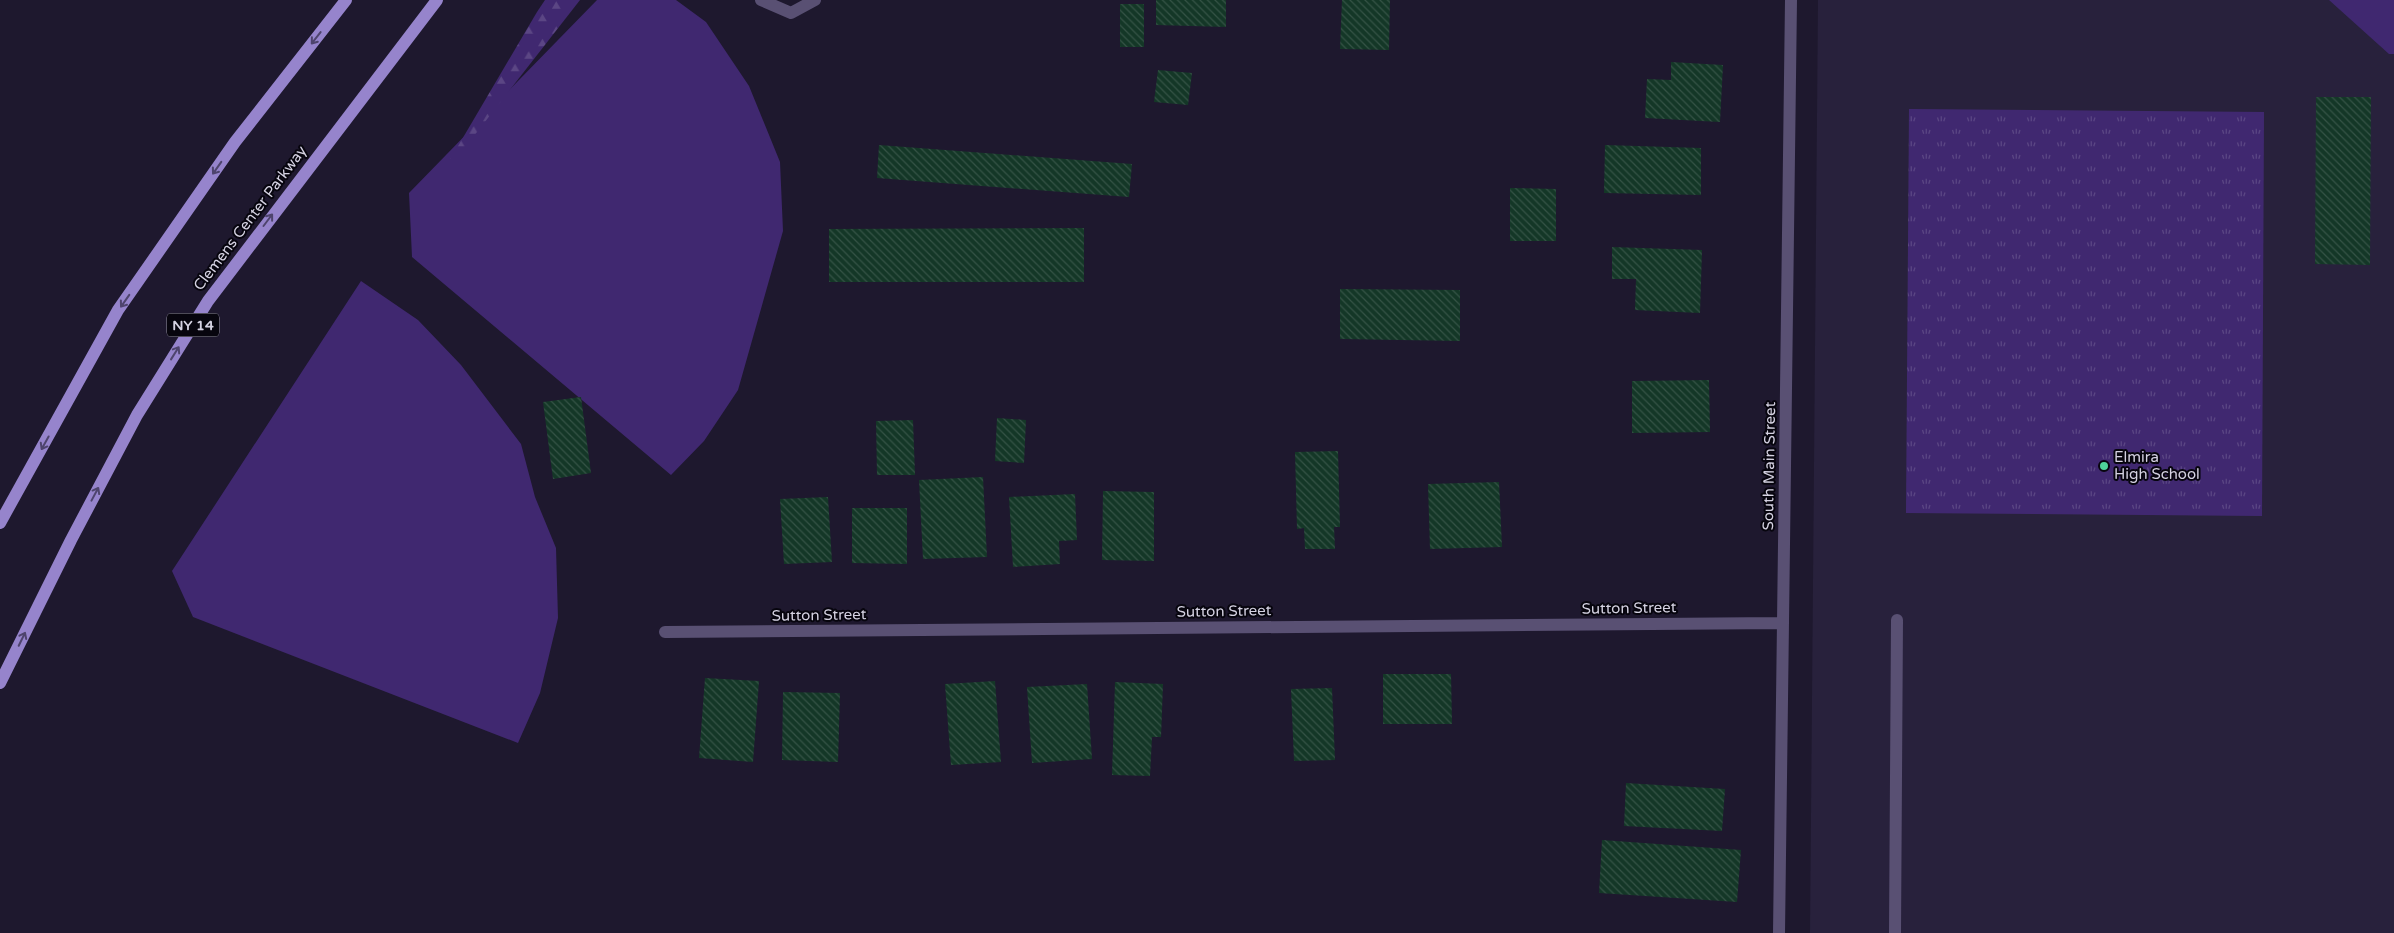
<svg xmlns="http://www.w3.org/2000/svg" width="2394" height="933" font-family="'Varela Round',sans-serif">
<defs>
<pattern id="forest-firs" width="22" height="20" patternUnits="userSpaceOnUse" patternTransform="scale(1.25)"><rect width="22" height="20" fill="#402870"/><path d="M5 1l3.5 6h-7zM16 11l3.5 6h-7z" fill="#5b4684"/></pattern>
<pattern id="park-tufts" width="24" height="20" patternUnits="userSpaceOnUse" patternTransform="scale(1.25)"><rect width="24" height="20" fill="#402870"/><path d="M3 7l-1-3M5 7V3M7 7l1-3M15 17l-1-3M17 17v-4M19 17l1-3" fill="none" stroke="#5b4684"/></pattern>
<pattern id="building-back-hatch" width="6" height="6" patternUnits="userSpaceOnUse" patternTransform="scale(1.25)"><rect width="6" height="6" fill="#143727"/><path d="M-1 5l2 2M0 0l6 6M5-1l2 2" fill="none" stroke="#355346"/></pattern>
</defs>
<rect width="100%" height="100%" fill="#1e182e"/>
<!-- built -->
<path fill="#28213c" d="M1818,0H2394V933H1810Z"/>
<!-- green -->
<path fill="#402870" d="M597,0H676L706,22L749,86L780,162L783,231L738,390L704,441L671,475L412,257L409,193Z
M2329,0H2394V54H2389Z
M361,281L418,320L461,365L521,444L535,497L556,548L558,618L540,693L518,743L193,617L172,571Z"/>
<!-- forest -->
<path fill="url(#forest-firs)" d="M545,0H580L434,187L537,12Z"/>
<!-- park -->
<path fill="url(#park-tufts)" d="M1909,109L2264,112L2262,516L1906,513Z"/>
<!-- building -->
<path fill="url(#building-back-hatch)" d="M1156,0H1226V27L1156,25Z
M1342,0H1390L1389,50L1340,49Z
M1120,4H1144V47H1120Z
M1671,62L1723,65L1720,122L1645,118L1647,79L1671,80Z
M1158,70L1192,73L1188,105L1154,102Z
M2316,97H2371L2370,265L2315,264Z
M879,145L1132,164L1129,197L877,178Z
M1605,145L1701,148V195L1604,193Z
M1510,188L1556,189V241H1510Z
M1084,228V282H829V229Z
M1612,247L1702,250L1700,313L1635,310L1636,279H1612Z
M1340,289L1460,290V341L1340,339Z
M1709,380L1710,432L1632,433V381Z
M581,397L591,473L553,479L543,402Z
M997,418L1026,420L1024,463L995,461Z
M913,420L915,475H877L876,421Z
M1338,451L1340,527H1334L1335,549H1305L1304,528L1297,529L1295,452Z
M983,477L987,557L923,559L919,480Z
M1499,482L1502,547L1430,549L1428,484Z
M1103,491L1154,492V561L1102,560Z
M1075,494L1077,540L1059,541L1060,564L1013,567L1009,497Z
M828,497L832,562L784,564L780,499Z
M852,508H907V564L852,563Z
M1383,674H1451L1452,724H1383Z
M705,678L759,681L753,762L699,758Z
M995,681L1001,762L951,765L945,684Z
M1115,682L1163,684L1161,737H1152L1150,776L1112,775Z
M1087,684L1092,759L1032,763L1027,687Z
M1332,688L1335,760L1294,761L1291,689Z
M783,692L840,693L838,762L782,760Z
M1626,783L1725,789L1722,831L1624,826Z
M1602,840L1741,850L1737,902L1599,893Z"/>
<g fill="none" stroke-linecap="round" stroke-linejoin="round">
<!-- minor -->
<path stroke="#595073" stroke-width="12" d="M761,0L791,13L815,0
M665,632L1783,623
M1779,933L1791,0
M1895,933L1897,620"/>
<!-- major -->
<path stroke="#9684cc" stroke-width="12" d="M0,523L118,310L235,142L346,0
M0,683L71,540L137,415L208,301L437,0"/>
</g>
<!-- one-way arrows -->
<defs><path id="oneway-shaft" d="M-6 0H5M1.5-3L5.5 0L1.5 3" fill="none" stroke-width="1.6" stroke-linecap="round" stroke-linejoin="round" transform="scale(1.25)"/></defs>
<g stroke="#4e446d">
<use href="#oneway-shaft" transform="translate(316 38) rotate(128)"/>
<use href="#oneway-shaft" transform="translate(217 168) rotate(125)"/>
<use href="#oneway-shaft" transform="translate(268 220) rotate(-53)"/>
<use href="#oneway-shaft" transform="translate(125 301) rotate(125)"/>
<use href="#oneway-shaft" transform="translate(175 353) rotate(-58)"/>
<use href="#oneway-shaft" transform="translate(45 443) rotate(119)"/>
<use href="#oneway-shaft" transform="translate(95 494) rotate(-62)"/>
<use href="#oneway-shaft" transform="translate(22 639) rotate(-64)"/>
</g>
<!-- markers -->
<circle fill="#4ed39a" stroke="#07050e" stroke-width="2" cx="2104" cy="466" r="5"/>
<g text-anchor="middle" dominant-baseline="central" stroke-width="4" stroke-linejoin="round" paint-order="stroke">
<!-- shield labels -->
<rect fill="#07050e" stroke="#9794a2" stroke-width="1" x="167" y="313.5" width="52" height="23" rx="4"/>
<g font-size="14" font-weight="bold" fill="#d5d2e2">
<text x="193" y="325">NY 14</text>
</g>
<!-- street labels -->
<g font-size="15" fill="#d5d2e2" stroke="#07050e">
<text transform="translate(250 218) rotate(-53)">Clemens Center Parkway</text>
<text transform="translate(1769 466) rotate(-89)">South Main Street</text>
<text transform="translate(1629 608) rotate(-1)">Sutton Street</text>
<text transform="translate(1224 611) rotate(-1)">Sutton Street</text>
<text transform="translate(819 615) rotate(-1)">Sutton Street</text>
</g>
<!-- poi labels -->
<g font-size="15" fill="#d5d2e2" stroke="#07050e" text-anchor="start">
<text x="2114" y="457">Elmira<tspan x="2114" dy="17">High School</tspan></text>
</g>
</g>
</svg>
